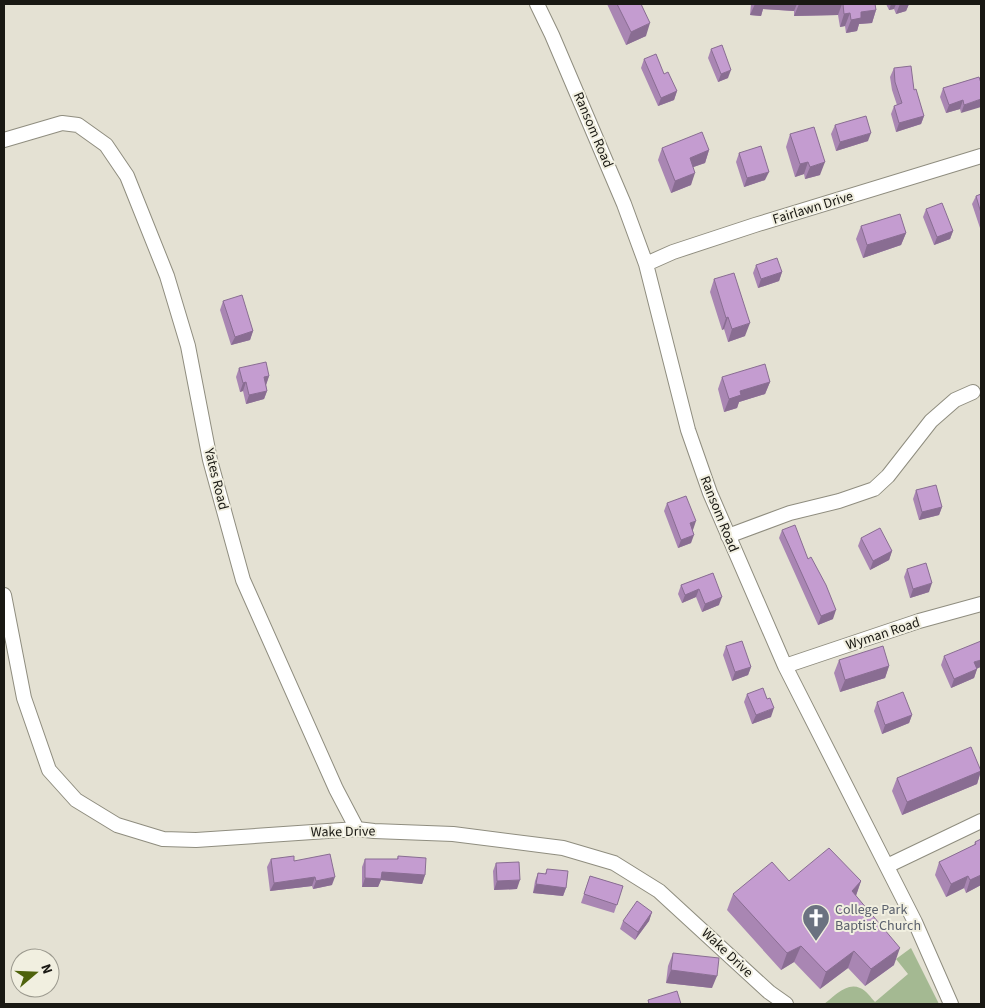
<svg xmlns="http://www.w3.org/2000/svg" width="985" height="1008" font-family="'Source Sans 3',sans-serif">
<rect width="100%" height="100%" fill="#e4e1d3"/>
<!-- green -->
<path fill="#a4b992" d="M911,948L939,1004H824C834,997 846,982 860,988C866,990 871,998 875,1002L908,974L896,959Z"/>
<g fill="none" stroke-linecap="round" stroke-linejoin="round">
<defs>
<path id="minor" d="M537,4L552,35L624,204L646,264L688,430L710,493L785,666L915,922L951,1004
M4,140L62,123L78,125L106,145L127,176L167,276L188,346L210,460L243,580L336,789L357,829
M646,264L673,252L755,225L981,156
M728,536L790,513L839,501L874,489L888,476L931,421L955,400L973,392
M4,595L24,698L49,770L76,800L117,825L163,839L196,840L357,829L374,831L453,834L563,848L614,863L659,891L769,992L786,1004
M785,666L919,621L981,604
M887,866L981,821"/>
</defs>
<!-- minor casing -->
<use href="#minor" stroke="#8f8d7f" stroke-width="16"/>
<!-- minor -->
<use href="#minor" stroke="#fff" stroke-width="14"/>
</g>
<!-- wall -->
<path fill="#a986b3" d="M607,4H641L646,36L626,45Z
M751,4H875L876,10L872,23L859,24L857,31L846,33L845,26L840,27L838,15L794,16V11L763,9L761,16L750,15Z
M886,4H910H909L906,11L896,14L894,9L889,10Z
M711,49L728,78L718,82L708,58Z
M644,59L664,74L677,91L674,100L658,106L641,68Z
M894,68L914,90L924,116L921,124L896,132L891,114L894,106L897,105L892,90L890,77Z
M979,77L961,113L960,109L946,113L940,97L943,88Z
M835,125L868,141L836,151L831,134Z
M790,134L820,175L805,179L804,174L795,177L786,147Z
M662,148L709,150L705,163L693,167L691,185L671,193L658,160Z
M739,153L765,180L744,187L736,162Z
M981,194V228H980L972,204L976,196Z
M926,209L953,231L950,239L934,245L923,217Z
M861,226L906,233L901,245L863,258L856,239Z
M756,265L782,272L779,281L758,288L753,273Z
M714,279L745,336L728,342L724,329L722,330L710,292Z
M223,301L253,331L250,340L231,345L220,310Z
M239,368L269,376L266,385L267,391L264,399L246,404L243,391L240,392L236,377Z
M722,377L770,382L765,394L739,402L737,408L724,412L718,389Z
M916,490L942,507L939,515L919,520L913,499Z
M667,503L693,530L691,543L678,548L664,511Z
M782,530L808,559L833,619L818,625L779,538Z
M861,538L892,551L889,560L870,570L858,546Z
M907,569L929,592L910,598L904,577Z
M713,573L719,605L702,612L696,597L682,603L678,594L681,585Z
M726,646L751,667L748,675L732,681L723,655Z
M944,656L977,669L974,678L951,688L941,665Z
M839,660L889,666L885,678L840,692L834,673Z
M747,694L771,717L752,724L744,702Z
M877,702L912,715L909,723L882,734L874,711Z
M981,771L977,784L902,815L892,791L897,778Z
M981,839V885L966,893L964,888L946,897L935,875L939,862L974,845L975,842Z
M398,856L425,875L422,884L381,880L378,887H362V867L365,859H397Z
M271,859L294,861L332,885L313,889L312,886L270,891L267,867Z
M496,863L517,889L494,890L493,871Z
M547,869L566,888L563,896L533,893L535,881L538,873L545,874Z
M590,876L623,886L614,913L581,903Z
M789,881H861L856,896L894,965L865,986L848,968L820,989L794,962L781,970L727,910L733,894Z
M652,912L649,921L635,940L620,929L623,921Z
M673,953L712,988L666,983L668,966Z"/>
<!-- shaded-wall -->
<path fill="#896d92" d="M755,4H797L794,11L763,9L761,16L750,15Z
M799,4H842L838,15L794,16Z
M891,4H896L894,9L889,10Z
M900,4H910H909L906,11L896,14Z
M876,10L872,23L859,24L857,31L846,33L851,20L861,12Z
M850,13L845,26L840,27L844,14Z
M650,23L646,36L626,45L631,32Z
M731,70L728,78L718,82L721,74Z
M677,91L674,100L658,106L661,98Z
M981,99V107L961,113L964,105Z
M963,100L960,109L946,113L949,105Z
M924,116L921,124L896,132L899,123Z
M871,133L868,141L836,151L840,142Z
M709,150L705,163L685,170L690,158Z
M808,162L804,174L795,177L800,164Z
M825,162L820,175L805,179L810,167Z
M769,172L765,180L744,187L747,178Z
M695,173L691,185L671,193L675,181Z
M953,231L950,239L934,245L937,237Z
M906,233L901,245L863,258L867,245Z
M782,272L779,281L758,288L761,279Z
M728,317L724,329L722,330L726,318Z
M750,323L745,336L728,342L732,329Z
M253,331L250,340L231,345L235,337Z
M269,376L266,385L261,386L264,377Z
M246,382L243,391L240,392L243,383Z
M770,382L765,394L739,402L737,408L724,412L729,399L740,391Z
M267,391L264,399L246,404L249,395Z
M942,507L939,515L919,520L922,512Z
M696,521L693,530L687,532L690,523Z
M694,535L691,543L678,548L681,540Z
M892,551L889,560L870,570L873,561Z
M932,583L929,592L910,598L913,589Z
M699,589L696,597L682,603L685,595Z
M722,597L719,605L702,612L705,604Z
M836,610L833,619L818,625L821,616Z
M981,660V667L971,671L974,662Z
M889,666L885,678L840,692L845,680Z
M751,667L748,675L732,681L735,672Z
M977,669L974,678L951,688L954,679Z
M774,708L771,717L752,724L756,715Z
M912,715L909,723L882,734L885,725Z
M981,771L977,784L902,815L907,802Z
M382,872L425,875L422,884L381,880L378,887H362L365,878Z
M981,875V885L966,893L970,880Z
M968,876L964,888L946,897L951,884Z
M315,877L312,886L270,891L274,883Z
M335,877L332,885L313,889L316,881Z
M520,880L517,889L494,890L497,881Z
M861,881L855,898L852,891Z
M536,884L566,888L563,896L533,893Z
M652,912L649,921L635,940L638,932Z
M801,946L794,962L781,970L787,953Z
M900,948L894,965L865,986L871,969Z
M854,951L848,968L820,989L826,972Z
M671,970L717,976L712,988L666,983Z"/>
<!-- building -->
<path fill="#c49cd0" stroke="#896d92" d="M617,4H641L650,23L631,32Z
M843,4H875L876,10L861,12V18L851,20L850,13L844,14Z
M722,45L731,70L721,74L711,49Z
M656,54L664,74L668,72L677,91L661,98L644,59Z
M911,66L914,90L916,89L924,116L899,123L894,106L902,103L895,82L894,68Z
M979,77L981,83V99L964,105L963,100L949,105L943,88Z
M866,116L871,133L840,142L835,125Z
M814,127L825,162L810,167L808,162L800,164L790,134Z
M702,132L709,150L690,158L695,173L675,181L662,148Z
M761,146L769,172L747,178L739,153Z
M981,194V213L976,196Z
M942,203L953,231L937,237L926,209Z
M900,214L906,233L867,245L861,226Z
M777,258L782,272L761,279L756,265Z
M734,273L750,323L732,329L728,317L726,318L714,279Z
M242,295L253,331L235,337L223,301Z
M266,362L269,376L264,377L267,391L249,395L246,382L243,383L239,368Z
M765,364L770,382L740,391L741,395L729,399L722,377Z
M936,485L942,507L922,512L916,490Z
M686,496L696,521L690,523L694,535L681,540L667,503Z
M795,525L808,559L811,557L826,585L836,610L821,616L782,530Z
M880,528L892,551L873,561L861,538Z
M926,563L932,583L913,589L907,569Z
M713,573L722,597L705,604L699,589L685,595L681,585Z
M742,641L751,667L735,672L726,646Z
M981,641V660L974,662L977,669L954,679L944,656Z
M883,646L889,666L845,680L839,660Z
M763,688L767,699L770,698L774,708L756,715L747,694Z
M903,692L912,715L885,725L877,702Z
M971,747L981,771L907,802L897,778Z
M981,839V875L970,880L968,876L951,884L939,862L976,844L975,842Z
M829,848L861,881L852,891L900,948L871,969L854,951L826,972L801,946L787,953L733,894L772,862L789,881Z
M330,854L335,877L316,881L315,877L274,883L271,859L294,856V861Z
M398,856L426,858L425,875L382,872L381,879L365,878V859H398Z
M519,862L520,880L497,881L496,863Z
M547,869L568,871L566,888L536,884L538,873L546,874Z
M590,876L623,886L617,905L584,894Z
M637,901L652,912L638,932L623,921Z
M673,953L719,958L717,976L671,970Z
M677,991L681,1004H649L648,1000Z"/>
<!-- icons -->
<defs>
<symbol id="church-pin" viewBox="-11 -11 22 30"><path d="M0 17L-7.5 6A9.5 9.5 0 1 1 7.5 6Z" fill="#6b7280" stroke="#f1efe0"/><path d="M-1.2-6h2.4v3.5h3.3v2.4h-3.3V6h-2.4V-.1h-3.3v-2.4h3.3Z" fill="#fff"/></symbol>
</defs>
<g fill-rule="evenodd">
<use href="#church-pin" x="800" y="902" width="32" height="43"/>
</g>
<g text-anchor="middle" dominant-baseline="central" stroke-width="4" stroke-linejoin="round" paint-order="stroke">
<!-- street labels -->
<g font-size="14" fill="#191813" stroke="#f1efe0">
<text transform="translate(593 130) rotate(67)">Ransom Road</text>
<text transform="translate(813 208) rotate(-17)">Fairlawn Drive</text>
<text transform="translate(216 479) rotate(76)">Yates Road</text>
<text transform="translate(719 514) rotate(68)">Ransom Road</text>
<text transform="translate(883 634) rotate(-18)">Wyman Road</text>
<text transform="translate(343 832) rotate(-1)">Wake Drive</text>
<text transform="translate(727 953) rotate(43)">Wake Drive</text>
</g>
<!-- worship labels -->
<g font-size="14" fill="#5b616d" stroke="#f1efe0" text-anchor="start">
<text x="835" y="910">College Park<tspan x="835" dy="16">Baptist Church</tspan></text>
</g>
</g>
<!-- border -->
<rect width="985" height="1008" fill="none" stroke="#191813" stroke-width="10"/>
<!-- north arrow -->
<g transform="translate(35 973) rotate(71)"><circle r="24" fill="#f1efe0" stroke="#9b998e"/>
<path d="M0-4L9 19L0 12L-9 19Z" fill="#4e620c"/>
<text y="-8" font-size="14" font-weight="bold" text-anchor="middle" fill="#191813">N</text>
</g>
</svg>
